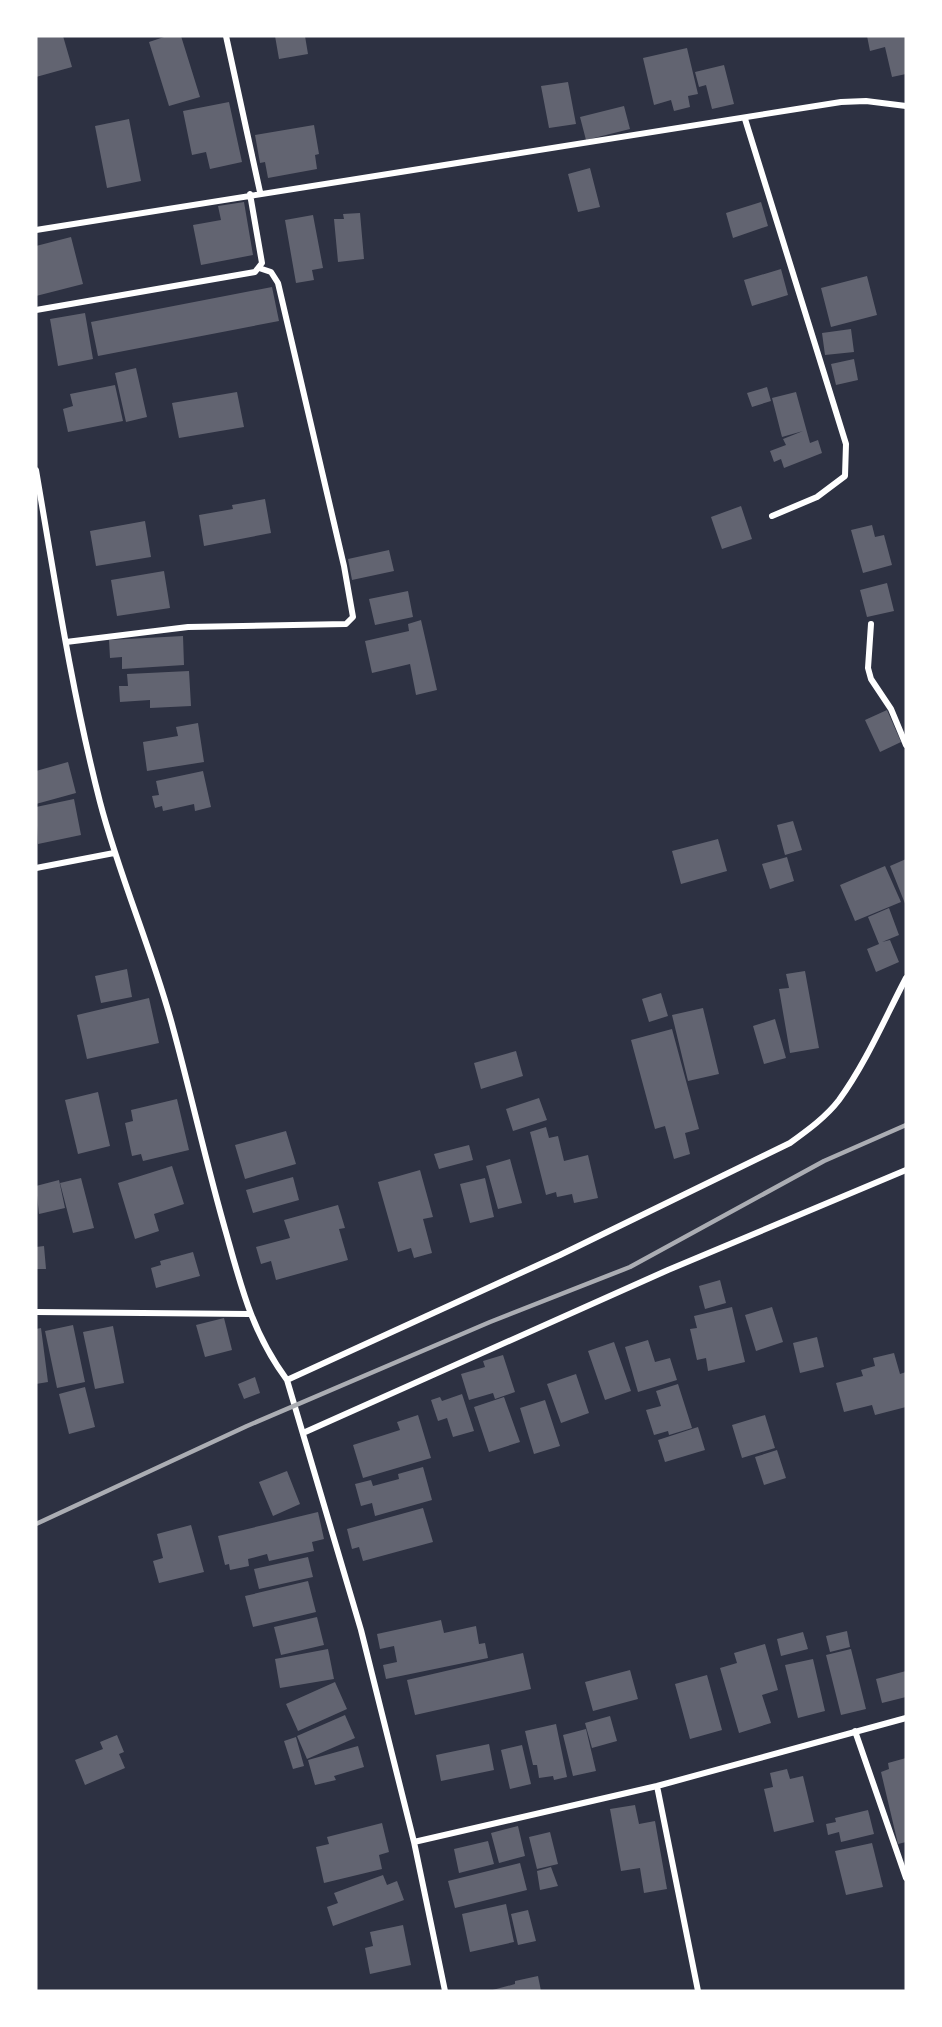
<svg xmlns="http://www.w3.org/2000/svg" width="942" height="2027" font-family="'Varela Round',sans-serif">
<rect width="100%" height="100%" fill="#2d3142"/>
<!-- building -->
<path fill="#626471" d="M36,36H63L72,67L36,77Z
M167,36H181L200,97L169,106L149,42Z
M275,36H305L308,54L279,59Z
M867,36H906V74L892,77L885,47L870,51Z
M687,48L698,94L688,96L690,107L674,111L671,100L654,105L643,58Z
M724,65L734,104L712,109L706,85L699,87L695,72Z
M568,82L576,124L549,128L541,86Z
M229,102L242,162L210,169L206,152L192,155L183,111Z
M624,106L630,129L586,140L580,117Z
M129,119L141,181L107,188L95,126Z
M314,125L319,154L315,155L317,169L268,178L265,162L260,163L255,135Z
M590,168L600,207L578,212L568,174Z
M244,202L253,255L201,265L193,225L221,220L218,206Z
M761,202L768,226L733,238L726,213Z
M360,213L364,259L338,262L334,219H344L343,214Z
M313,215L323,268L312,270L314,280L296,283L285,220Z
M71,237L83,284L36,296V246Z
M781,269L788,295L752,306L744,280Z
M867,276L877,315L831,327L821,288Z
M272,287L279,321L98,356L91,322Z
M85,313L93,359L58,366L50,319Z
M851,329L854,352L825,355L822,333Z
M854,359L858,380L836,385L831,364Z
M136,368L147,417L126,422L115,373Z
M115,385L123,421L68,432L63,409L73,406L70,394Z
M767,387L771,401L752,407L747,393Z
M237,392L244,427L179,438L172,403Z
M796,392L810,443L818,440L822,453L784,468L781,459L774,462L770,451L786,445L783,439L803,431L782,437L772,398Z
M265,499L271,533L204,546L199,515L233,509L232,505Z
M741,506L752,539L722,549L711,517Z
M145,521L151,557L96,566L90,531Z
M872,525L875,537L884,535L892,565L863,573L851,530Z
M389,550L394,571L352,580L348,559Z
M164,571L170,608L117,616L111,580Z
M887,583L894,611L867,617L860,590Z
M408,591L413,617L375,625L369,599Z
M421,620L437,690L416,695L410,664L372,673L365,641L409,631L408,624Z
M183,636L184,665L122,669V657L110,658L109,640Z
M189,671L191,706L150,708V700L120,702L119,686H128L127,674Z
M887,710L901,742L880,752L865,720Z
M198,723L204,762L147,771L143,742L178,736L176,727Z
M68,762L76,793L36,804V771Z
M203,771L211,807L195,811L194,804L163,811L162,806L155,808L152,796L159,795L156,781Z
M74,799L81,835L38,844L36,807Z
M793,821L802,850L785,855L777,825Z
M718,839L727,871L681,884L672,851Z
M787,857L794,881L770,889L762,864Z
M906,859V906L890,866Z
M885,866L901,902L855,921L840,885Z
M889,908L899,935L882,942L890,940L899,962L876,972L867,949L879,944L868,917Z
M127,969L132,997L101,1003L95,976Z
M805,971L819,1048L790,1053L779,989L789,988L786,974Z
M661,993L668,1016L649,1022L642,999Z
M149,998L159,1043L87,1059L77,1015Z
M703,1008L719,1074L688,1081L672,1015Z
M775,1019L786,1058L764,1064L753,1026Z
M672,1029L699,1129L685,1133L690,1154L674,1159L665,1126L655,1129L631,1040Z
M516,1051L523,1076L481,1089L474,1063Z
M98,1092L110,1146L78,1154L65,1100Z
M539,1098L547,1120L513,1131L506,1109Z
M177,1099L189,1150L143,1161L141,1154L132,1156L125,1123L133,1121L131,1110Z
M546,1127L549,1138L558,1136L564,1161L588,1155L598,1198L574,1203L572,1194L557,1197L556,1192L546,1195L530,1132Z
M286,1131L296,1164L245,1179L235,1145Z
M469,1145L473,1160L439,1169L434,1154Z
M510,1159L522,1203L498,1209L486,1166Z
M172,1166L184,1204L154,1214L159,1231L135,1239L118,1183Z
M420,1170L433,1217L423,1219L432,1253L414,1258L411,1248L398,1252L378,1182Z
M293,1177L299,1200L253,1213L246,1190Z
M81,1178L94,1228L73,1233L60,1183Z
M485,1178L494,1217L470,1223L460,1184Z
M59,1180L65,1208L39,1214L36,1186Z
M338,1205L345,1228L339,1229L348,1260L276,1280L271,1261L261,1264L256,1247L290,1238L284,1220Z
M44,1246L46,1269H36V1247Z
M193,1252L200,1276L156,1288L151,1268L161,1265L160,1261Z
M720,1280L726,1303L705,1309L699,1286Z
M732,1307L745,1362L708,1371L706,1358L697,1360L690,1329L697,1328L694,1316Z
M772,1307L783,1342L756,1351L745,1315Z
M224,1318L232,1350L205,1357L196,1325Z
M73,1325L85,1382L57,1388L45,1331Z
M113,1326L124,1383L95,1389L83,1332Z
M41,1328L48,1382L36,1384V1329Z
M817,1337L824,1367L800,1373L793,1343Z
M648,1340L655,1362L670,1358L677,1380L638,1392L625,1347Z
M614,1342L631,1391L605,1400L588,1351Z
M894,1353L900,1374L906,1372V1407L875,1415L872,1405L844,1412L836,1383L863,1376L861,1370L875,1366L873,1358Z
M503,1355L515,1392L495,1399L493,1393L469,1400L461,1374L485,1367L483,1361Z
M576,1374L589,1413L561,1423L547,1384Z
M255,1377L260,1393L244,1399L238,1384Z
M678,1384L692,1428L669,1435L668,1431L654,1435L646,1410L661,1406L656,1391Z
M85,1387L95,1427L69,1434L59,1394Z
M462,1394L474,1431L453,1437L447,1418L438,1421L431,1400L440,1397L442,1401Z
M504,1397L520,1442L489,1452L474,1407Z
M545,1400L560,1446L534,1454L520,1408Z
M418,1415L431,1458L363,1478L353,1445L400,1430L397,1422Z
M765,1415L775,1448L742,1458L732,1425Z
M698,1427L705,1450L665,1462L658,1440Z
M777,1450L786,1478L764,1485L755,1457Z
M423,1467L432,1500L375,1516L372,1503L361,1506L355,1484L371,1480L373,1486L399,1479L398,1474Z
M287,1471L300,1504L273,1516L259,1482Z
M423,1508L433,1542L363,1561L359,1547L352,1549L347,1529Z
M318,1512L324,1539L312,1542L314,1551L269,1561L267,1554L248,1559L249,1566L230,1570L229,1564L225,1565L218,1536Z
M191,1525L204,1572L159,1583L153,1561L163,1558L157,1534Z
M308,1557L313,1577L259,1589L254,1569Z
M308,1581L316,1612L253,1627L245,1596Z
M317,1617L324,1645L281,1655L274,1627Z
M441,1620L444,1633L476,1626L479,1644L485,1643L488,1658L386,1679L383,1665L397,1662L394,1646L380,1649L377,1634Z
M847,1631L850,1647L830,1652L826,1636Z
M803,1632L808,1649L781,1656L777,1639Z
M765,1644L778,1690L762,1695L771,1723L739,1733L720,1668L737,1663L734,1653Z
M328,1649L334,1679L280,1688L275,1659Z
M851,1649L866,1709L841,1715L826,1655Z
M523,1653L531,1689L415,1715L407,1680Z
M813,1659L825,1711L798,1718L785,1665Z
M630,1670L638,1699L593,1711L585,1682Z
M906,1671V1697L882,1703L876,1679Z
M707,1675L722,1730L690,1739L675,1684Z
M335,1682L347,1709L298,1731L286,1704Z
M345,1715L355,1738L307,1759L297,1736Z
M610,1716L617,1741L592,1748L585,1723Z
M556,1724L567,1777L554,1780L553,1776L539,1778L537,1765H533L525,1731Z
M586,1729L596,1771L573,1776L563,1735Z
M117,1735L124,1752L119,1754L125,1768L85,1785L75,1760L103,1749L100,1742Z
M296,1737L304,1766L293,1769L284,1741Z
M489,1744L494,1770L441,1781L436,1755Z
M522,1745L531,1784L510,1789L501,1750Z
M358,1746L364,1767L334,1776L336,1780L315,1785L308,1760Z
M906,1758V1842L898,1844L881,1772L889,1769L888,1763Z
M787,1769L790,1779L803,1776L814,1822L774,1832L764,1789L773,1787L770,1773Z
M635,1805L639,1824L655,1821L667,1889L644,1893L640,1868L621,1871L610,1809Z
M868,1810L874,1834L841,1842L839,1832L828,1835L826,1824L836,1822L835,1818Z
M382,1823L389,1852L379,1855L382,1869L324,1883L316,1847L329,1844L327,1837Z
M518,1826L525,1856L499,1863L491,1833Z
M550,1832L558,1864L537,1869L529,1837Z
M488,1841L494,1864L459,1873L454,1849Z
M872,1843L883,1887L846,1895L835,1851Z
M520,1863L527,1890L455,1908L448,1881Z
M551,1867L558,1886L540,1890L537,1871Z
M383,1875L387,1885L397,1881L404,1900L333,1926L327,1907L338,1903L334,1893Z
M506,1904L514,1942L470,1952L462,1914Z
M528,1910L536,1941L518,1945L511,1914Z
M403,1925L411,1965L370,1974L365,1948L373,1946L370,1932Z
M538,1976L541,1991H489L515,1984V1981Z"/>
<g fill="none" stroke-linecap="round" stroke-linejoin="round">
<!-- minor -->
<path stroke="#fff" stroke-width="6" d="M226,36L260,192
M745,119L846,444L845,476L817,497L772,516
M36,230L841,102L866,101L906,106
M36,310L255,272L262,263L250,194
M36,470C55,581 72,693 100,802C120,879 153,952 173,1028C192,1098 207,1167 227,1236C242,1290 253,1334 287,1380L361,1630L414,1842L445,1991
M871,624L868,668L871,679L891,709L906,745
M66,642L188,627L346,624L353,617L344,566L278,283L271,272L259,268
M36,868L114,853
M36,1312L249,1314
M287,1380L560,1255L790,1143C808,1130 826,1117 839,1100C866,1063 885,1018 906,978
M303,1433L668,1270L906,1170
M855,1731L906,1878
M657,1786L698,1991
M414,1842L657,1786L906,1718"/>
<!-- rail -->
<path stroke="#abadb3" stroke-width="4.5" d="M36,1524L247,1426L490,1322L630,1267L824,1161L906,1125"/>
</g>
<!-- border -->
<rect width="942" height="2027" fill="none" stroke="#ffffff" stroke-width="75"/>
</svg>
